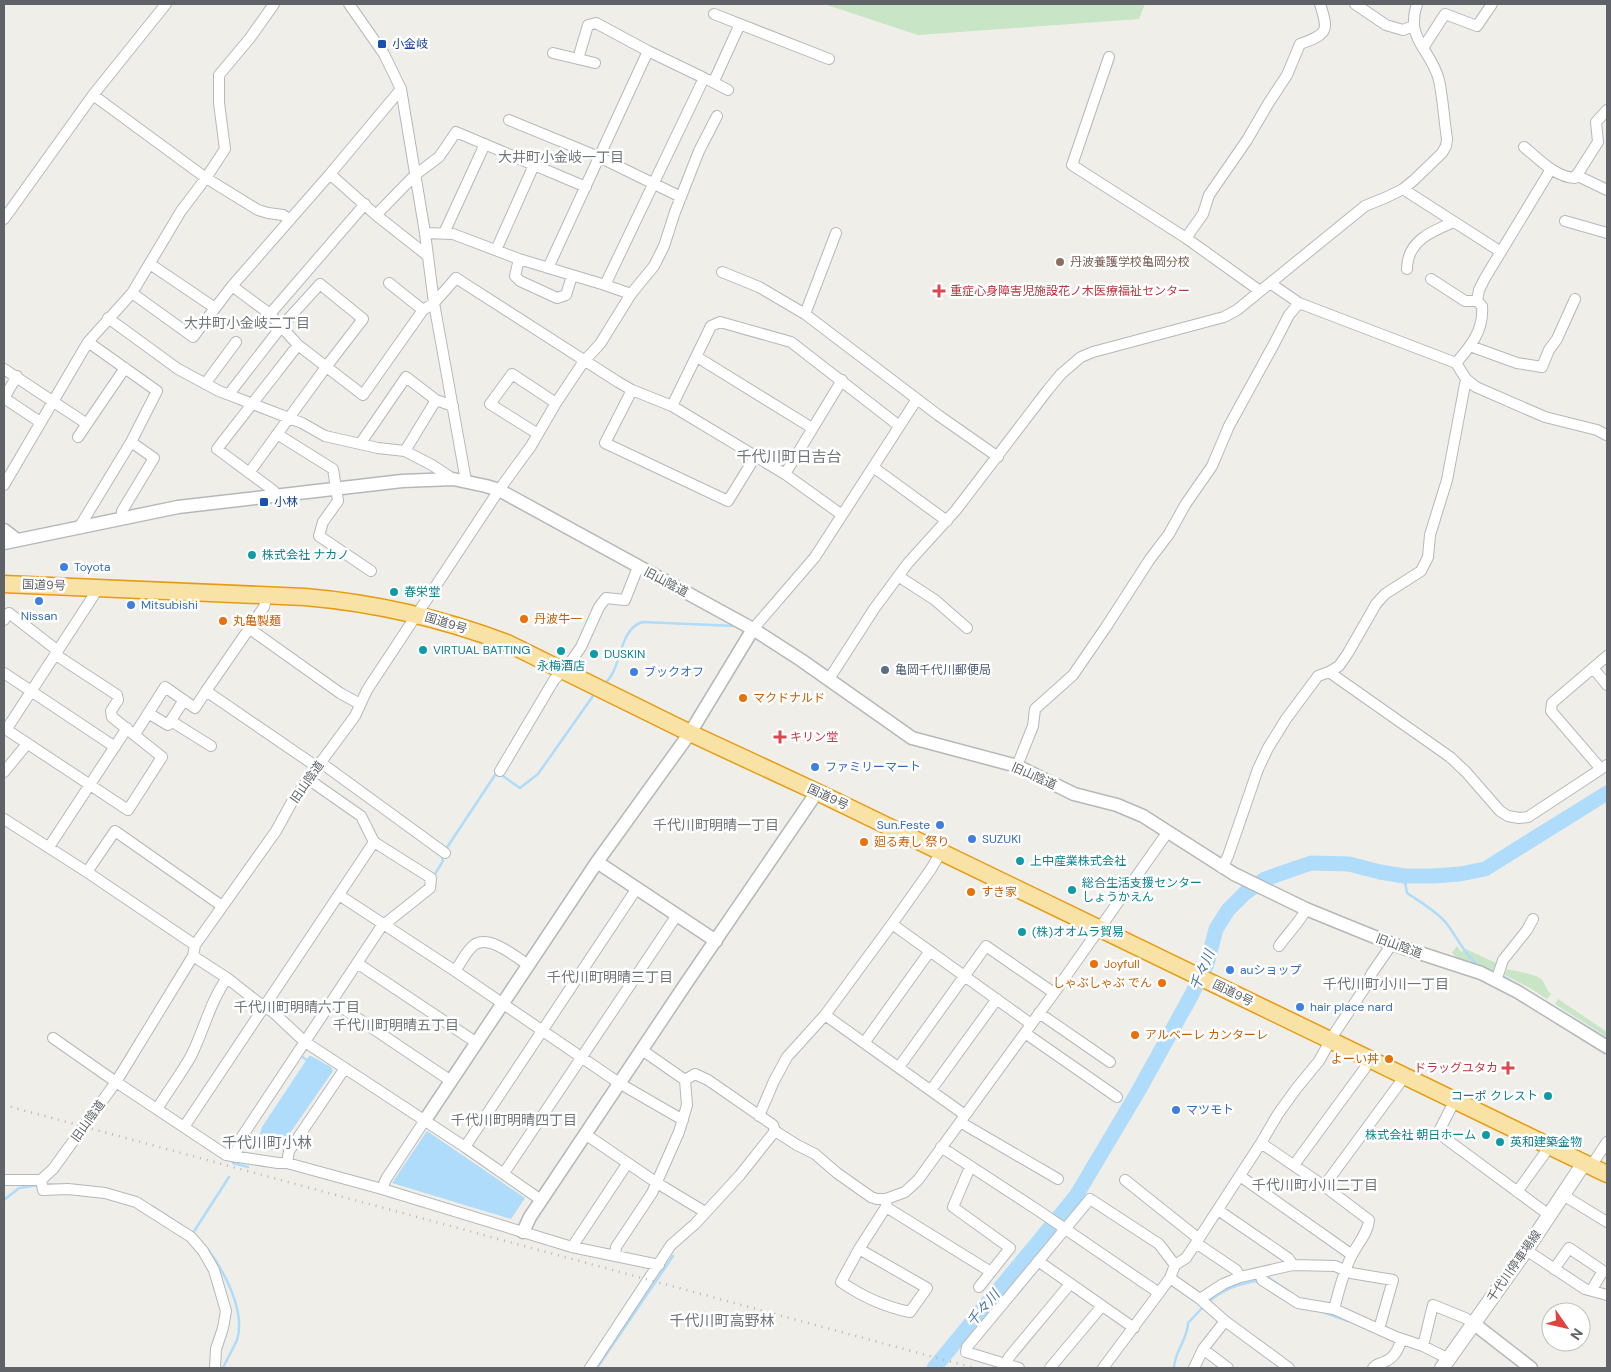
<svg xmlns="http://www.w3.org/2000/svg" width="1611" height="1372" font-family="'DM Sans','Noto Sans JP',sans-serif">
<rect width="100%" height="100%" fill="#f0eee8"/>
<!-- green -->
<path fill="#c8e5c6" d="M824,4H1145L1139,19L918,35Z
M1457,946L1461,952L1466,949L1496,963L1492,974L1461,963L1452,953Z
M1507,969C1517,972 1535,973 1542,980C1546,985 1546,990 1551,994L1547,999L1528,987L1505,975Z
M1558,999L1607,1032V1037L1555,1004Z"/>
<!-- water -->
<path fill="#aedcfa" d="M309,1056H311L331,1067L333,1071L281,1146L272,1150L257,1145L262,1127Z
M427,1131L525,1198L511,1219L392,1183Z"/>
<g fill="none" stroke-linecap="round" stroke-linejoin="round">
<!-- stream -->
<path stroke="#aedcfa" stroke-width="2.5" d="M604,684C623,669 617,631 642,622L735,626
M446,849L497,772L520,788L538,774L593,696
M435,874L443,861L442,857
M1404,876L1407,893C1420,902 1437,911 1447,924C1458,939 1465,955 1480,967
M1501,975L1607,1039
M300,1055L309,1062
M233,1163L248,1167
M45,1184L92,1187
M4,1200L19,1188L38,1185
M152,1206L181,1225
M193,1233L229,1177
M207,1248C224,1271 246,1311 237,1340C233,1349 227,1359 223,1368
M1265,1279L1269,1278L1290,1292
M1208,1302C1225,1288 1239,1284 1260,1280
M1320,1311L1348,1321
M597,1368L673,1256
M1174,1368C1174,1352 1188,1339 1188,1323L1204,1306"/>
<!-- river -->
<path stroke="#aedcfa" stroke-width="15" d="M934,1368L1076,1196L1139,1090L1191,996L1207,964L1216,929L1228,910L1245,893L1265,879L1311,863L1349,864L1380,872L1404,876H1433L1460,874L1485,869L1607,793"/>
<defs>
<path id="minor" d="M349,4L384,54L401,89L425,233L434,303L466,481
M1355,4L1386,25L1403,30L1413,26
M714,14L829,59
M1423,48L1445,14L1477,26L1492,4
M553,53L595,63
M1109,57L1072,165L1186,238L1260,291
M578,59L588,25L596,23L648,51
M709,80L728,90
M714,81L740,24
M401,89L330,174L232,286L270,314L298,345L363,395L423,310L434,303L456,278L618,382L632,390L672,406L785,474L842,515
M93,95L206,178L258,210L268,213L283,215L290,220
M509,120L599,157L681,197
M1524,147C1539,159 1555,177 1575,178L1598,142L1596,122L1607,110
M330,174L376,215L415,175L439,157L456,132L586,187
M1576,175L1607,190
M1403,189L1501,252
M376,215L428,256
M4,219L93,95L166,4
M1565,221L1607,233
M425,233L453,234L519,259L605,285L704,78L648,51L548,268
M444,233L485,144
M1186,238L1203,214L1209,195L1247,140L1268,104L1287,75L1300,44C1328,34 1329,31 1320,4
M496,250L534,165
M519,259L515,276L520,281L557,298L566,295L572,276
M150,264L215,308
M1407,269C1407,241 1432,231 1454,222
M722,272L759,287L805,314L938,415L998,457
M1431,279L1465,301H1477
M389,283L423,310
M1270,283L1299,303L1456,363L1466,379L1476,387L1545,417L1597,430L1606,435
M605,285L631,294
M132,293L193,337L232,286
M270,314L365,204
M805,314L836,233
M108,318L178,369L219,391L302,423L325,436L378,448L405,451L436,400L453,406
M1470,346L1517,363L1542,367L1549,350L1557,339L1575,299
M697,357L812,428
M1456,363C1471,346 1484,330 1482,306L1477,301L1479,290L1485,278L1551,169
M4,369L87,424
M205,384L236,342
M632,390L605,443L728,501L755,457
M229,394L281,327L320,284L363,319L326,367L249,473
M4,398L40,422
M4,398L17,376
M672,406L711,326L720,322L791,342L898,425
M277,434L333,469L338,501L323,522L319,536L371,571
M538,434L490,404L512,374L556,403
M78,437L125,368
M360,444L406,377L436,400
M405,451L432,465L453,479
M873,467L947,521
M785,474L842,380
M4,485L88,342L132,293L181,211L206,178L225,149L219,103V75L250,38L274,4
M276,496L274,491L217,449L298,345
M122,518V511L154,458L131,442
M80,526L131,442L157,391L88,342
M898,576L935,600L967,628
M267,596L264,607L206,691L317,767
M4,620L9,613L58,651
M250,629L340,693L360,704
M753,629L815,557L917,399
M1593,668L1607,685
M1329,672L1450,757L1466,772L1500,811L1508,816L1519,818L1528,817L1607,765
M4,673L115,747
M829,679L874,609L908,563L956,510L1047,391L1061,374L1081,357L1093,352L1224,317L1237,310L1365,206L1387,197L1403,189L1414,180L1442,153L1446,146L1447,139C1444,119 1443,99 1439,80C1431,49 1405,40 1417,4
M148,713L168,725L184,700
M171,721L211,746
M4,728L128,810L162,757L112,717L111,711L118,700L117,695L56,655
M6,730L94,595L95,587
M135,734L165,687L195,708L206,691
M320,762L445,853
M1017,766L1033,726L1035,709L1073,675L1106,627L1150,559L1169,534L1185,505L1212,466L1229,426L1274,344L1289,315L1299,303
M1601,769L1551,711L1552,703L1607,656
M500,771L554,680L570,663L581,647L599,607L606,598L625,600L638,567
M4,772L27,744
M4,819L87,872L195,945
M49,847L127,728
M1222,868L1228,856L1258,769L1268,748L1286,719L1318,676L1329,672L1339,666L1348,653L1376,604L1385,594L1421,571L1428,557L1430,535L1447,480L1466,379
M87,872L115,831L222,906
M339,895L455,971L619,1083L683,1120
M892,924L1031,1024
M1279,946C1287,934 1301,921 1306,909
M193,956L227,978L264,1007L273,1012L305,1042L465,1147L541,1200
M357,963L477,1043
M455,971C461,963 466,951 474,945C489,934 516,957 528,965
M1496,981L1503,960L1527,930L1533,919
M332,1001L451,1081
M1039,1013L1110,1062
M825,1015L965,1115
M1025,1033L1117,1097
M53,1038L116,1082L226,1155L278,1163H287L382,1189L572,1247L659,1265
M864,1043L930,951
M899,1067L986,946L1054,993
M685,1080L695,1074L708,1080L773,1125L775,1131L797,1145L815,1154L837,1173L871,1197L877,1199H886L905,1192L918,1180L1054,993L1167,833
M931,1090L997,999
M1455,1100L1438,1133L1549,1215
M157,1109C168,1091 181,1074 191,1056C204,1030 210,1002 227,978
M759,1116L774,1081L787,1057L825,1015L892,924L931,869L941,852
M960,1122L1058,1179
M184,1127L374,842
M585,1134L657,1183L705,1212
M1261,1143L1324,1186L1369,1220C1368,1233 1358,1243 1352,1255C1343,1272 1339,1291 1334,1309L1396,1337L1423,1346L1449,1359
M465,1147L637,888
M941,1147L1039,1211L1159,1293
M235,1157L241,1138L381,927L430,888L431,878L374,842L361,816L308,779
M287,1163L289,1151L345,1068
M1294,1165L1365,1068L1369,1058
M1591,1166L1607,1142
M970,1167L953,1207L1010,1248L979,1287
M504,1173L677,915
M1240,1176L1352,1255
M4,1180H41L53,1169L116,1082L193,956L195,945L276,831L293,800L355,716L367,690L499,490L531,446L556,403L584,361L600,344L631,294L654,266L664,246L675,212L699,151L717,116
M41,1180L43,1190L68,1189L105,1193L136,1202L191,1237L203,1251L214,1270L226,1311L223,1328L216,1349L215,1368
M1125,1180L1199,1239
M1324,1186L1405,1076
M382,1189L386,1179L425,1120
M1517,1192L1545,1153L1547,1145
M1563,1195L1607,1222
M886,1207L991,1272
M1218,1210L1288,1258L1293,1265
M1196,1243L1236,1270L1240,1277
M572,1247L627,1164
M859,1249L927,1288L910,1312C885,1307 863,1297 841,1282L859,1249L886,1207V1199
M1526,1250L1585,1289L1607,1295
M615,1256L616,1247L652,1193L679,1132L687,1105L685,1080L642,1050
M1038,1261L1134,1328
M1554,1269L1569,1248L1603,1271L1594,1286L1593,1291
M1260,1273L1262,1280L1298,1303L1334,1309
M1170,1278L1200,1299L1225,1321L1289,1368
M1200,1299L1223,1284L1240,1277L1293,1265L1335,1266L1351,1273L1393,1280L1379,1329
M1423,1346L1433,1305L1465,1318L1473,1323
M1203,1349L1228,1368
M1005,1364L1010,1356L1070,1284
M590,1368L671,1245L695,1224L740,1175L775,1131
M1019,1368L966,1352L967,1347L1090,1199L1159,1244L1175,1265
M1050,1368L1102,1306
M1103,1368L1159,1293L1170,1278L1175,1265L1186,1258L1196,1243L1261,1143L1278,1114L1296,1089L1319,1061L1334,1034L1364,989L1372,973L1392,944
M1194,1368L1203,1349L1225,1321
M1373,1368C1376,1364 1379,1364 1384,1362C1395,1358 1398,1349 1402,1339"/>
<path id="tertiary" d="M4,530L17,540
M4,543L178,507L402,481L453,479L486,486L499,490L753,629L801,660L912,738L1017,766L1074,794L1117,805L1143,816L1234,874L1306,909L1392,944L1481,973L1518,992L1607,1047
M597,862L716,941
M425,1120L597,862L690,733L753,629
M523,1232L530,1217L687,982L817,792
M1473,1323L1531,1368"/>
<path id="secondary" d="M1442,1368L1526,1250L1584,1163"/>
<path id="trunk" d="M4,584L305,597C375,603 441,618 507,643L690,733L817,792L1607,1174"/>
</defs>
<!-- minor casing -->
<use href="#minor" stroke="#b5b8bb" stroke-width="12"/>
<!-- tertiary casing -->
<use href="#tertiary" stroke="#b5b8bb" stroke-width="15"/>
<!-- secondary casing -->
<use href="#secondary" stroke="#b4b7bb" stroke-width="16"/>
<!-- trunk casing -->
<use href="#trunk" stroke="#e89b10" stroke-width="19"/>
<!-- minor -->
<use href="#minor" stroke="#fff" stroke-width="10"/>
<!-- tertiary -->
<use href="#tertiary" stroke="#fff" stroke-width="12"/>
<!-- secondary -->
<use href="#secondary" stroke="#fff" stroke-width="14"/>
<!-- trunk -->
<use href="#trunk" stroke="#f8e2a6" stroke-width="16"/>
<!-- rail -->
<path stroke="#b5b6b7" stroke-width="2.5" stroke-dasharray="1 6" stroke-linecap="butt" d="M4,1105L974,1368"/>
</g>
<!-- markers -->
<g fill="#1a4fb4" stroke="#fff" stroke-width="2">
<rect x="377" y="39" width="10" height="10" rx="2.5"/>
<rect x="259" y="497" width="10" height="10" rx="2.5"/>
</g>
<circle fill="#8d6e63" stroke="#fff" stroke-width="2" cx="1060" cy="262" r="5"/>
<g fill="#e0444e" stroke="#fff" stroke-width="2">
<path d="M936.5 283.5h5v5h5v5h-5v5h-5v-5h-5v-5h5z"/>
<path d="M777.5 729.5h5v5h5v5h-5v5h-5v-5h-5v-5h5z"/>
<path d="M1505.5 1060.5h5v5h5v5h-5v5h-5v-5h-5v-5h5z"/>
</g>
<g fill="#0f9aa8" stroke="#fff" stroke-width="2">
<circle cx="252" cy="555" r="5"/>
<circle cx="394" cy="592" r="5"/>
<circle cx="423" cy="650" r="5"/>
<circle cx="561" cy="651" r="5"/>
<circle cx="594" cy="654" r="5"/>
<circle cx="1020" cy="861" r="5"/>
<circle cx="1072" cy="890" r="5"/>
<circle cx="1022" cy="932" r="5"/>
<circle cx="1548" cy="1096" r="5"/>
<circle cx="1486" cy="1135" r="5"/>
<circle cx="1500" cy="1142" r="5"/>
</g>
<g fill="#3f7fe0" stroke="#fff" stroke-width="2">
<circle cx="64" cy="567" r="5"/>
<circle cx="39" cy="601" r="5"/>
<circle cx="131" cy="605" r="5"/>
<circle cx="634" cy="672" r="5"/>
<circle cx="815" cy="767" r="5"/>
<circle cx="940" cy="825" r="5"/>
<circle cx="972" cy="839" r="5"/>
<circle cx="1230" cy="970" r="5"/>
<circle cx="1300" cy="1007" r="5"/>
<circle cx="1176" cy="1110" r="5"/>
</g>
<g fill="#e8710a" stroke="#fff" stroke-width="2">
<circle cx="524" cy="619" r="5"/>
<circle cx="223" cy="621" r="5"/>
<circle cx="743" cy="698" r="5"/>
<circle cx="864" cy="842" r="5"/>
<circle cx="971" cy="892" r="5"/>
<circle cx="1094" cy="964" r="5"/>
<circle cx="1162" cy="983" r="5"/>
<circle cx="1135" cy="1035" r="5"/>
<circle cx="1389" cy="1059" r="5"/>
</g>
<circle fill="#5c6f8a" stroke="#fff" stroke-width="2" cx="885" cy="670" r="5"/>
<g text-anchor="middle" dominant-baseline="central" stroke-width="5" stroke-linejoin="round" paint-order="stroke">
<!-- transit labels -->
<g font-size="12" fill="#164399" stroke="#fff" text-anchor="start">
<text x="392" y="44">小金岐</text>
<text x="274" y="502">小林</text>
</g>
<!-- education labels -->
<g font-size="12" fill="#785e54" stroke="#fff" text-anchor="start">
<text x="1070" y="262">丹波養護学校亀岡分校</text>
</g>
<!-- health labels -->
<g font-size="12" fill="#be3a42" stroke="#fff" text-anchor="start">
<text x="950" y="291">重症心身障害児施設花ノ木医療福祉センター</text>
<text x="790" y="737">キリン堂</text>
<text x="1498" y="1068" text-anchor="end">ドラッグユタカ</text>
</g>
<!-- culture labels -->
<g font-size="12" fill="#0d838f" stroke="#fff" text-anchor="start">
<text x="262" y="555">株式会社 ナカノ</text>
<text x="404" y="592">春栄堂</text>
<text x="433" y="650">VIRTUAL BATTING</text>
<text x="604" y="654">DUSKIN</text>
<text x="561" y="666" text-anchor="middle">永梅酒店</text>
<text x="1030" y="861">上中産業株式会社</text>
<text x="1082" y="883">総合生活支援センター<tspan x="1082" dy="14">しょうかえん</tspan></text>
<text x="1032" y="932">(株)オオムラ貿易</text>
<text x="1538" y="1096" text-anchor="end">コーポ クレスト</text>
<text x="1476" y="1135" text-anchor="end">株式会社 朝日ホーム</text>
<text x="1510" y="1142">英和建築金物</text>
</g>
<!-- shop labels -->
<g font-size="12" fill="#366cbe" stroke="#fff" text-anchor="start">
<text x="74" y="567">Toyota</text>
<text x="141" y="605">Mitsubishi</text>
<text x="39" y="616" text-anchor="middle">Nissan</text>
<text x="644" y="672">ブックオフ</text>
<text x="825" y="767">ファミリーマート</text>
<text x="930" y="825" text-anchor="end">Sun.Feste</text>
<text x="982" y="839">SUZUKI</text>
<text x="1240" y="970">auショップ</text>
<text x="1310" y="1007">hair place nard</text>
<text x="1186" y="1110">マツモト</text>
</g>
<!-- street labels -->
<g font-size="12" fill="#5f6367" stroke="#fff">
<text transform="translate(666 582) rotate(28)">旧山陰道</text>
<text transform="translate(44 585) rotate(2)">国道9号</text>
<text transform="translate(446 623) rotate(17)">国道9号</text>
<text transform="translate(1034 776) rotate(24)">旧山陰道</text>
<text transform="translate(307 782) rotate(-55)">旧山陰道</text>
<text transform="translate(828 797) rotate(25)">国道9号</text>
<text transform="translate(1399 946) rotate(20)">旧山陰道</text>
<text transform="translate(1233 993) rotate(26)">国道9号</text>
<text transform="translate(88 1121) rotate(-54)">旧山陰道</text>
<text transform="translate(1514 1266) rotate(-55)">千代川停車場線</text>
</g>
<!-- food labels -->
<g font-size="12" fill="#c56008" stroke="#fff" text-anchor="start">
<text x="534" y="619">丹波牛一</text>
<text x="233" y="621">丸亀製麺</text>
<text x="753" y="698">マクドナルド</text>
<text x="874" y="842">廻る寿し 祭り</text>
<text x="981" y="892">すき家</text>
<text x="1104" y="964">Joyfull</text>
<text x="1152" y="983" text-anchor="end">しゃぶしゃぶ でん</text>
<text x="1145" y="1035">アルベーレ カンターレ</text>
<text x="1379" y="1059" text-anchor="end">よーい丼</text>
</g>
<!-- service labels -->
<g font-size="12" fill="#4e5e75" stroke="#fff" text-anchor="start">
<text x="895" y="670">亀岡千代川郵便局</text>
</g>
<!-- neighbourhood labels -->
<g font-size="14" fill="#707579" stroke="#fff">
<text x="561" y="157">大井町小金岐一丁目</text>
<text x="247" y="323">大井町小金岐二丁目</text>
<text x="716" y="825">千代川町明晴一丁目</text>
<text x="610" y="977">千代川町明晴三丁目</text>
<text x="1386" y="984">千代川町小川一丁目</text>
<text x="297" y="1007">千代川町明晴六丁目</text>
<text x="396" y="1025">千代川町明晴五丁目</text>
<text x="514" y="1120">千代川町明晴四丁目</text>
<text x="1315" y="1185">千代川町小川二丁目</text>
</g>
<!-- water labels -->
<g font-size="14" font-style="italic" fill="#4778a3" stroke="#fff">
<text transform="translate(1202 970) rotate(-68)">千々川</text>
<text transform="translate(983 1308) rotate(-50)">千々川</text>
</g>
<!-- quarter labels -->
<g font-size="15" fill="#707579" stroke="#fff">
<text x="789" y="457">千代川町日吉台</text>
<text x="267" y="1143">千代川町小林</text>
<text x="722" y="1321">千代川町高野林</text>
</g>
</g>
<!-- border -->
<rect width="1611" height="1372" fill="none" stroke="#5f6367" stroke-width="10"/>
<!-- north arrow -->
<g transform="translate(1566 1327) rotate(124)"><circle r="24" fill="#ffffff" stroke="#bfc1c2"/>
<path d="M0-4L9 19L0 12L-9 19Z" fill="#de453f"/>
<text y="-8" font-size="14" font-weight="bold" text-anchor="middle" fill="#5f6367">N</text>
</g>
</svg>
